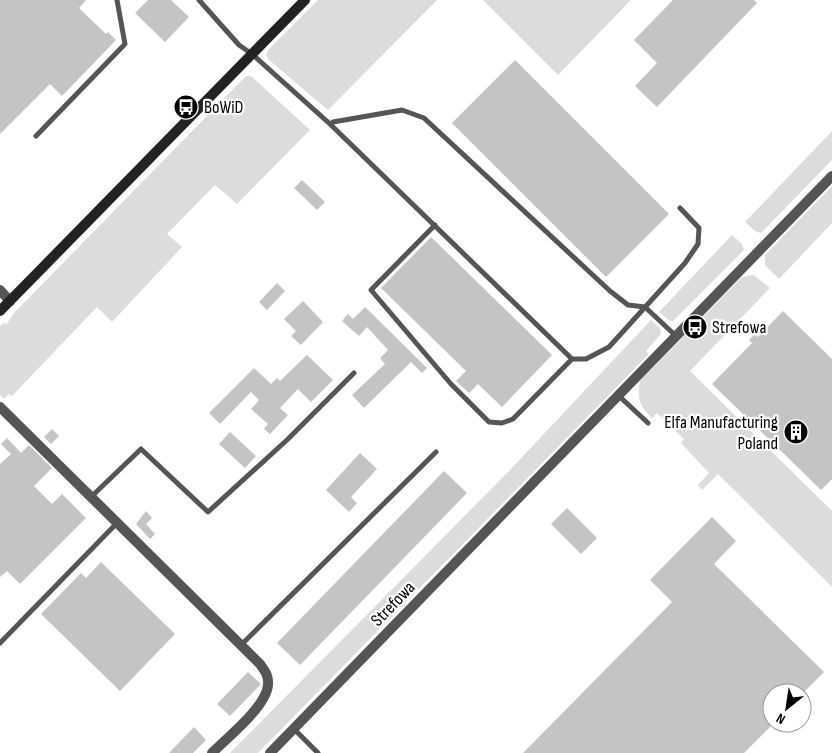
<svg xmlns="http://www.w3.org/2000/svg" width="832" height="753" font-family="'Sofia Sans Condensed',sans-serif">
<rect width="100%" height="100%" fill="#fff"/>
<!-- green -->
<path fill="#dcdcdc" d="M318,0H437L328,110L269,60L266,55L269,49Z
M483,0H631L558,75Z
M246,76H251L310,130L237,204L215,185L167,234L182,247L112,322L97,307L12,396L9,394L4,399L0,395V326L3,323L7,324L13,314Z
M832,131V160L761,233L755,231L745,222Z
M832,186V223L779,279L765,265V255Z
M732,235L742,244L744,250L673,321H670L659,312Z
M754,275L770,288L690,371L832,511V587L718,474L702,490L698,485L709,473L681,443L684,439L657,413L652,418C639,405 637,399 640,381L742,277Z
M651,320L660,328L661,334L646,351L649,354L258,753H230L509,471Z"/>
<!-- building -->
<path fill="#c4c4c4" d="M0,0H86L79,8L106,34L108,32L116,40L62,96L50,84L0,134Z
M148,0H171L189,17L165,42L135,13Z
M673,0H754L757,3L657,107L635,86L657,63L634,40Z
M515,60L669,214L606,277L452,123Z
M302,180L325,202L317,210L294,188Z
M431,237L552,355L502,407L478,384L469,393L456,381L466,371L381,288Z
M277,283L285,291L267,310L259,302Z
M303,301L323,322L301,345L291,336L296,331L284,319Z
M365,307L427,368L422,373L411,362L364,408L352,395L385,364L380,358L388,350L367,327L359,336L342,321L348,314L353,319Z
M783,311L832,359V479L821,490L712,384L752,343L749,340L755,334L758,337Z
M307,355L333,380L311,402L298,389L280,408L288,415L270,434L264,429L268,424L251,409L259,400L251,392L220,424L209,413L254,368L271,384L277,378L280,381Z
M52,429L59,436L51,444L44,437Z
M230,432L256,456L245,468L219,444Z
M7,438L21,453L29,445L52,468L34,486L52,504L62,494L86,518L20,584L7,571L0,577V464L11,454L1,444Z
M360,453L377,469L351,497L357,503L349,512L326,490Z
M444,471L467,493L300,665L277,643Z
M567,508L597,538L581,554L551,524Z
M146,511L152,518L146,524L155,534L150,539L136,524Z
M712,517L736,541L714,564L824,672L803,693H772V725L744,753H523L672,602L650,580Z
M101,562L175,634L120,691L41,614L81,573L86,578Z
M248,672L261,684L230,716L217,704Z
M194,727L206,740L193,753H169Z"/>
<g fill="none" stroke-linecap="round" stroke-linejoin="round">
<!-- service -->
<path stroke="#555" stroke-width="5" d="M199,0L239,45L252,54L330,124
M36,136L125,44L117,0
M435,225L371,290L451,384L489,422L502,423L513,419L572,359H586L609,347L685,263L698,244L699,228L680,208
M572,359L330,124L333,122L402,110L424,118L610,291L628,305L645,307L676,336
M619,396L648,423
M92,496L141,449L208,512L288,439L354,373
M0,643L117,523
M241,645L436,452
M294,729L318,753"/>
<!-- minor -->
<path stroke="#555" stroke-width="10" d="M0,290L10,301
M0,407L260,664C265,671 269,676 268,685C266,707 228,737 212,753
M270,753L832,176"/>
<!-- secondary -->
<path stroke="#222" stroke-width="10" d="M0,311L305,0"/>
</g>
<!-- icons -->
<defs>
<symbol id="bus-disc" viewBox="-11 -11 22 22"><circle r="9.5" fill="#000" stroke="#fff"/><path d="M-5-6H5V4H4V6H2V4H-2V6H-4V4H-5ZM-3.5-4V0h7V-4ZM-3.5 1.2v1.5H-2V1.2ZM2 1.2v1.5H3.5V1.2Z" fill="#fff"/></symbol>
<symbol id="building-disc" viewBox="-11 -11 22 22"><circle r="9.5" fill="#000" stroke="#fff"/><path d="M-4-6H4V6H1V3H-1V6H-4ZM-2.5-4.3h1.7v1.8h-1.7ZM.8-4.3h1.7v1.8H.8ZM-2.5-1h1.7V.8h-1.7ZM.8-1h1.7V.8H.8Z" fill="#fff"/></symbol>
</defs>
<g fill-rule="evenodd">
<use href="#bus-disc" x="172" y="93" width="28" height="28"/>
<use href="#bus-disc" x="681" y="313" width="28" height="28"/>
<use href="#building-disc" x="782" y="418" width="28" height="28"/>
</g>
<g text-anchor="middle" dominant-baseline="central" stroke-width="4.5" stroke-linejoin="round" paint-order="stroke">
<!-- poi labels -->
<g font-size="18" fill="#000" stroke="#fff" text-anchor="start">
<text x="204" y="107">BoWiD</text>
<text x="712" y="327">Strefowa</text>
<text x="778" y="422" text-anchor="end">Elfa Manufacturing<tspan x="778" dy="21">Poland</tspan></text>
</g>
<!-- street labels -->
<g font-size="18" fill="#000" stroke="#fff">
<text transform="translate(393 604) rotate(-46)">Strefowa</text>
</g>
</g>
<!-- north arrow -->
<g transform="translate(787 708) rotate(210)"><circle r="24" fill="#ffffff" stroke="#999999"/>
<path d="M0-4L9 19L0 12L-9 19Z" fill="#000000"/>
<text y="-8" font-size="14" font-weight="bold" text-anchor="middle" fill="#000000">N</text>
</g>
</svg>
